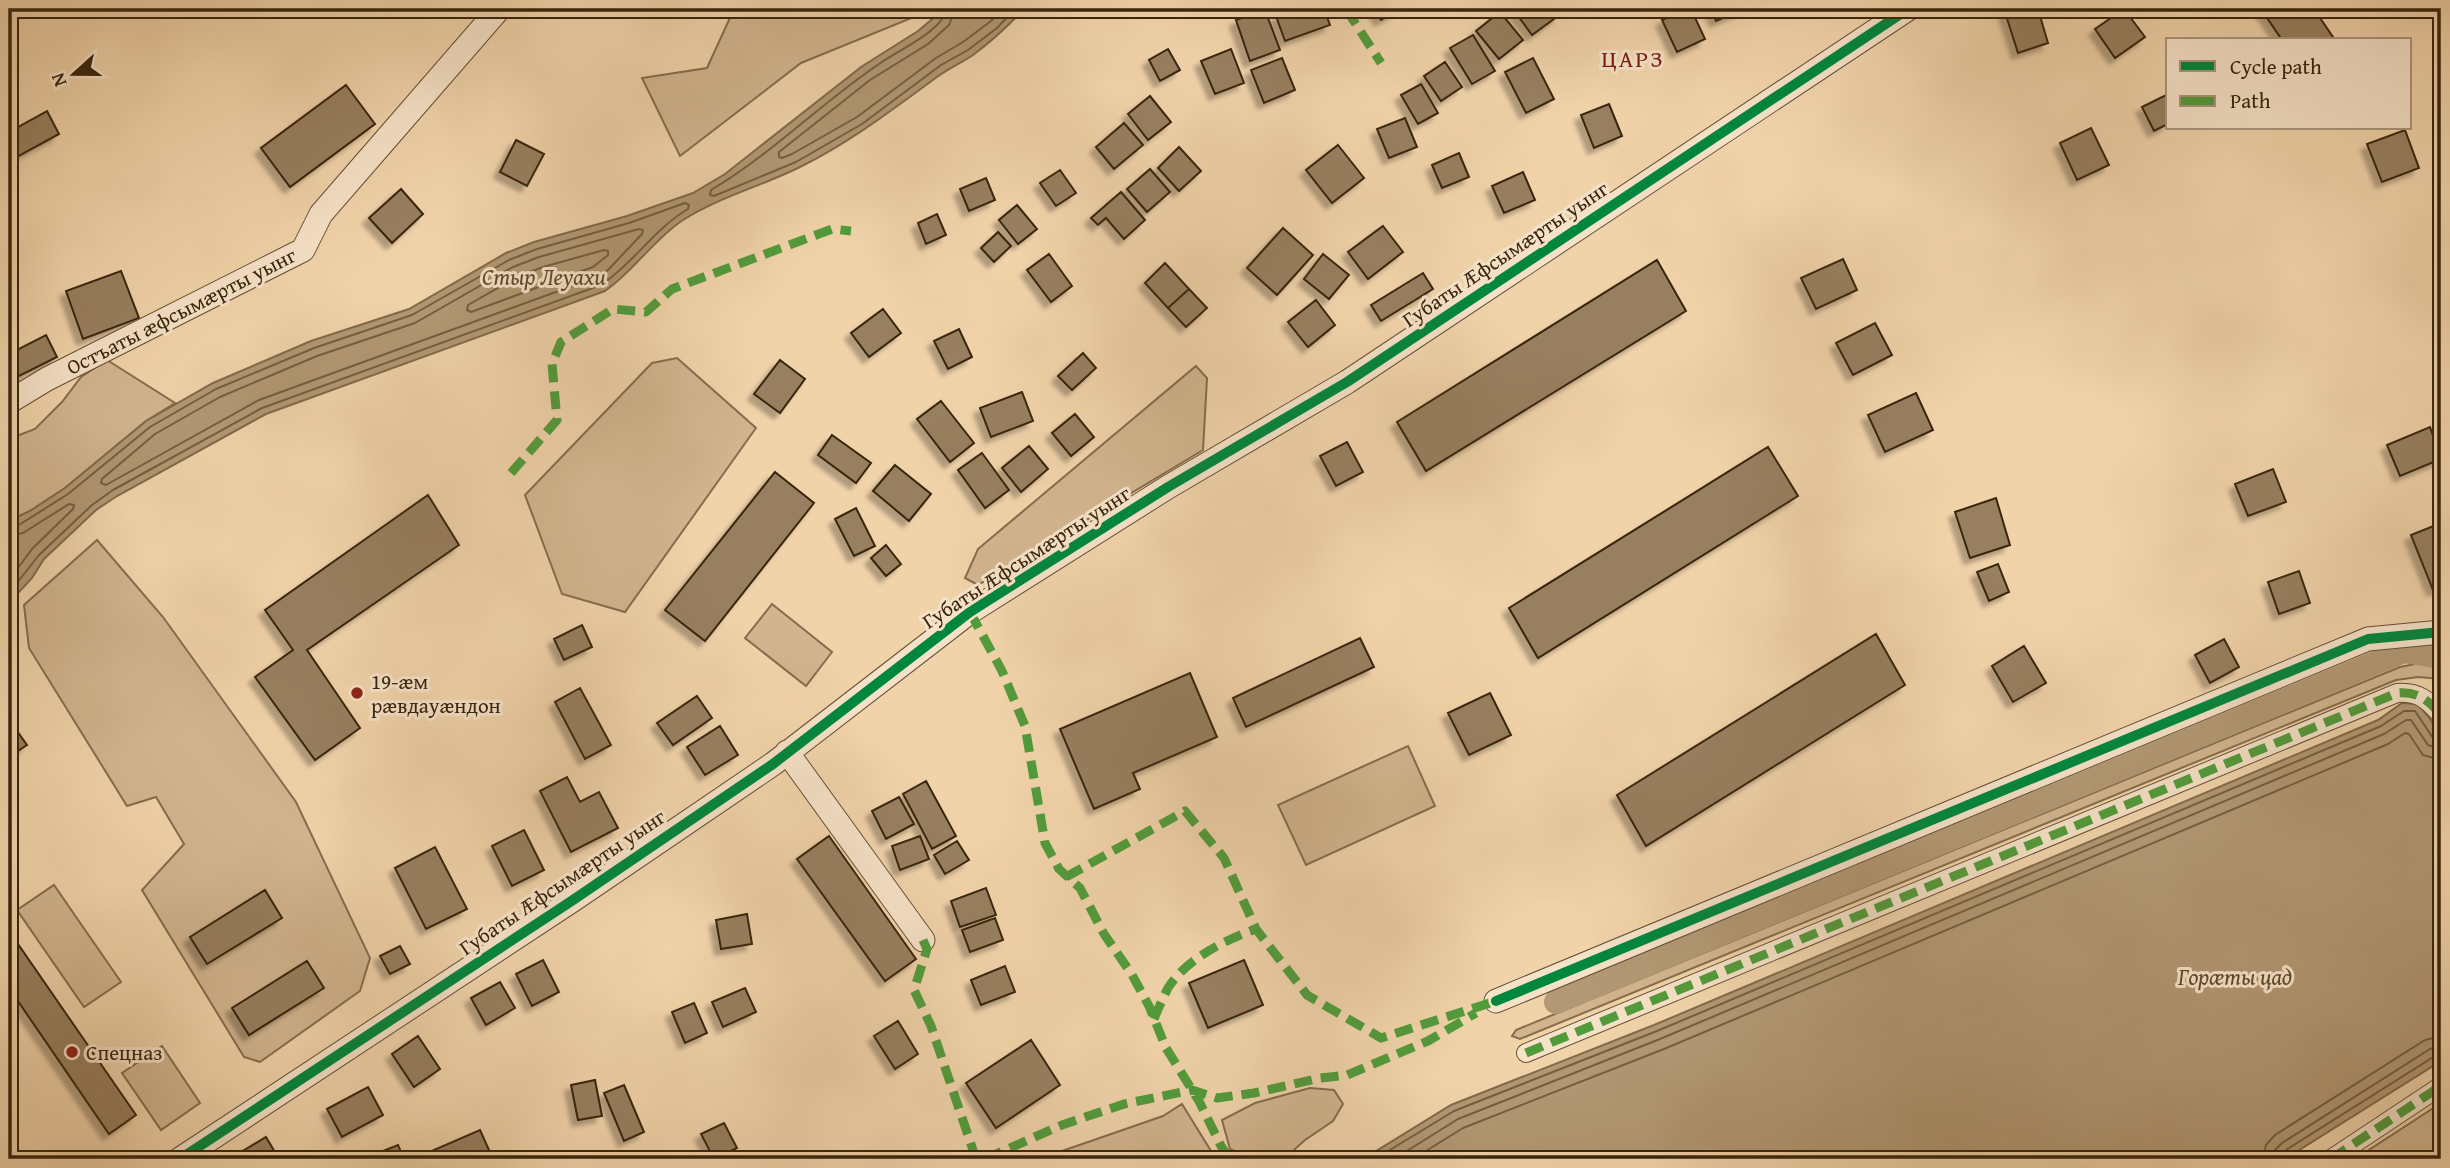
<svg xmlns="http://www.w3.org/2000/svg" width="2450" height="1168" font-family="'Gentium Book Plus',serif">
<defs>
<filter id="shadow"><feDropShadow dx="-6" dy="6" stdDeviation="2" flood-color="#0004"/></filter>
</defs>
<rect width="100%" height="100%" fill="#f1d3aa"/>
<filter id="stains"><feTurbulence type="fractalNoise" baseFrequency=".00286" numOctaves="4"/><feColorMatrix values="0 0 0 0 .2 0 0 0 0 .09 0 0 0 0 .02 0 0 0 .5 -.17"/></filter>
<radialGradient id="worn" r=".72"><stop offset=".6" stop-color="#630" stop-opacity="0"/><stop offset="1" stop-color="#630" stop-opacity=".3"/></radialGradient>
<!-- green -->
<path fill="#d2b58f" stroke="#856d4e" stroke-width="2" d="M734,9H919L914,17L801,63L680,156L642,78L707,68Z
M677,358L756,428L625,612L562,594L525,495L652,363Z
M107,360L175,403L146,421L65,488L30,511L9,521V439L35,429L62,402L81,377Z
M1196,366L1207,378L1203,450L978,585L965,578L978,549Z
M97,540L163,617L296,802L370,958L360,991L260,1062L244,1057L142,890L184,844L156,797L127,806L29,648L24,605Z
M772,604L832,652L806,686L745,638Z
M2420,663L2441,665V679L2418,677L2396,680L1520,1039L1512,1036L1516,1030L2400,667Z
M1408,746L1435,806L1306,865L1278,805Z
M54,885L121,982L84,1007L17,910Z
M162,1046L200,1103L161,1130L122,1073Z
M1310,1088L1334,1090L1343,1104L1333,1121L1305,1140L1284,1159H1253L1230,1149L1222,1120L1255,1103Z
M2441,1103V1159H2355Z
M1182,1104L1211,1151L1213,1159H1039L1163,1116Z"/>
<!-- water -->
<path fill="#b29874" stroke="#816a4a" stroke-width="2" d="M941,9H1024C1008,26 992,41 973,55C961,63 948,69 937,77C892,110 849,143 800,167C762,186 719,197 683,220C653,240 634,271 605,291L266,414L117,496L96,510L44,559L32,578L9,603V521L30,511L65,488L146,421L213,383L311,341L409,309L506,253L534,242L627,216L693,193L725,174L861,67L918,31L937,15Z
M2402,703L2418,704L2431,720L2441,739V1061L2285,1159H1353L1376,1151L1451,1105L1654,1025L2378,720Z"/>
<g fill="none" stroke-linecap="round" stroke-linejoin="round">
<!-- shore -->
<path stroke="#755e40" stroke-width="2" d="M946,9C944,30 899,50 882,62C823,101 772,154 711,190L710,195L714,196L796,162L862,124L941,65L968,50L997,28L1015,9
M955,9L949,25L928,44L870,80L779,152V157L782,158L792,154L857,117L936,58L963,42L991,21L1003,9
M639,229L643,230L642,234L608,270L597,277L259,400L106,485L101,483L102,479L155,434L220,397L317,356L415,323L513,267L539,257Z
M604,250L608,251V255L593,267L471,312L467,310L468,305L517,277L543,267Z
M9,527L19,525L68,494L150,427L216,389L314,348L412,315L509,260L537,249L629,223L685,203L689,205L688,209C654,229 634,263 601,285L262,408L113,490L92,505L39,555L9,593
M9,536L23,533L69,504L74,505L73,509L32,549L9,580
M1375,1159L1454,1111L1657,1031L2381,726L2404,711H2415L2433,738L2441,740
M1394,1159L1458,1119L1660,1039L2384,734L2406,720H2411L2428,745L2441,749
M1413,1159L1463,1128L1664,1049L2388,744L2405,733L2409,734L2423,755L2441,760
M2263,1159L2266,1145L2275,1135L2425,1040L2441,1036
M2274,1159L2275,1150L2282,1143L2430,1049L2441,1046
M2283,1159L2286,1150L2435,1056L2441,1055"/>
<!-- canal -->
<path stroke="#b29874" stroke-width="24" d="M1556,1002L2404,651L2441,657"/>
</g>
<!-- building -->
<path fill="#987f5e" stroke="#38250c" stroke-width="2" filter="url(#shadow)" d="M1295,9H1324L1330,25L1285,41L1276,16Z
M1374,9H1399L1381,20Z
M1513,9H1553L1558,16L1532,35Z
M1686,9H1691L1705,39L1677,52L1662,20Z
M1711,9H1744L1716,21Z
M2004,9H2038L2048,43L2018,53Z
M2124,9L2145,37L2115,58L2095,29Z
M2261,9H2314L2335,40H2282Z
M1265,10L1280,50L1250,61L1236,20Z
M1500,12L1523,40L1499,59L1476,31Z
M1473,35L1495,71L1472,84L1450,48Z
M1168,49L1180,70L1160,81L1149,60Z
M1231,49L1244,83L1215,94L1201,61Z
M1282,58L1295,90L1264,103L1251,70Z
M1533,58L1554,99L1526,113L1505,72Z
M1445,62L1462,87L1441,101L1424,76Z
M1421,84L1438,113L1418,124L1401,95Z
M346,85L375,124L290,187L261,148Z
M2168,94V124L2154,131L2142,107Z
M1150,96L1171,122L1148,140L1128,114Z
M1609,104L1622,136L1594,148L1581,115Z
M47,111L59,134L17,157L9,143V132Z
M1405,118L1417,147L1389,158L1377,129Z
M1124,123L1143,145L1114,169L1096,147Z
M2091,128L2109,165L2077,180L2060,143Z
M2405,130L2419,168L2382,182L2367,144Z
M516,140L544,154L527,186L500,172Z
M1338,145L1364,178L1332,203L1306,170Z
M1179,147L1201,171L1179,191L1158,168Z
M1459,153L1469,177L1442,188L1432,165Z
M1150,169L1170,192L1147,212L1127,189Z
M1060,170L1076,193L1056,206L1040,183Z
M1523,172L1535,200L1504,213L1492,186Z
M986,178L995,200L969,211L960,189Z
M401,189L423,214L392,243L369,218Z
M1121,192L1145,220L1124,239L1106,218L1098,225L1091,218Z
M1017,205L1037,229L1018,244L999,220Z
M937,214L946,235L926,244L918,223Z
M1383,226L1403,252L1368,279L1348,252Z
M1283,228L1313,255L1277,295L1247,268Z
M998,232L1011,246L994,262L981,248Z
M1049,254L1072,286L1051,302L1027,270Z
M1323,254L1349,275L1329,299L1304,279Z
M1843,259L1857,290L1816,309L1801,278Z
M1657,260L1686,311L1426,471L1397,422Z
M1165,263L1189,289L1168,308L1145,283Z
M121,271L139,318L83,339L66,291Z
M1423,273L1433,289L1381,321L1371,305Z
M1189,289L1207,308L1186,327L1168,308Z
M1316,300L1335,325L1308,347L1288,322Z
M883,309L901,333L869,357L851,333Z
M1875,323L1892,355L1853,375L1836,343Z
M959,329L972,357L948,369L934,341Z
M46,335L57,357L9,381V354Z
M1083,353L1096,368L1072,390L1058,376Z
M780,360L805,379L780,413L754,394Z
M1022,392L1033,421L991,437L980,408Z
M1916,393L1933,430L1885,452L1868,415Z
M941,401L974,443L950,462L917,419Z
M1075,414L1094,437L1071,456L1052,433Z
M2430,427L2441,459L2400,476L2387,445Z
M832,435L871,463L856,483L818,455Z
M1347,442L1363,472L1336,486L1320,456Z
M1029,446L1048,469L1021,492L1002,468Z
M1768,447L1798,496L1538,658L1509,608Z
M982,453L1009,490L985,508L958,470Z
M895,465L931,494L909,521L873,491Z
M2273,469L2286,502L2248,516L2235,484Z
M775,472L814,503L705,641L665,610Z
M428,495L459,545L307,650L360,728L315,760L255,677L293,650L265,610Z
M1996,498L2010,545L1970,558L1955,512Z
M856,508L875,546L854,556L835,519Z
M2441,523V587L2433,590L2411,535Z
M886,545L901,564L886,576L871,558Z
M1998,564L2009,592L1989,601L1977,572Z
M2299,571L2310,603L2279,614L2268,582Z
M582,625L592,647L564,660L554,639Z
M1876,634L1905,685L1646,846L1617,795Z
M1360,638L1374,667L1246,727L1233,698Z
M2224,639L2239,667L2210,683L2195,655Z
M2024,646L2046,683L2013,702L1992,666Z
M1190,673L1217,737L1133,773L1140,789L1094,809L1060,729Z
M580,688L611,745L585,759L555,702Z
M1490,693L1511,735L1469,755L1448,713Z
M697,696L712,718L673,745L657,723Z
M10,721L27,745L9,757V722Z
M720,726L738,755L705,775L687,747Z
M567,777L580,802L599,792L618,828L571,852L540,791Z
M926,781L956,836L932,849L903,794Z
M899,797L914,824L886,839L872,811Z
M524,830L544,870L512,886L492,846Z
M829,836L916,959L885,981L797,859Z
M920,836L929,859L900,870L892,846Z
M957,841L969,860L945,874L934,855Z
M435,847L467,909L426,929L395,868Z
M986,888L996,915L960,927L951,901Z
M265,890L282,918L207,964L190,937Z
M747,914L752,944L721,949L716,920Z
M995,918L1003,940L970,952L962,930Z
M18,944L136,1115L109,1134L9,988V950Z
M400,946L410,964L390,974L380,956Z
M543,960L559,992L532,1006L516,974Z
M1244,960L1263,1005L1208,1028L1189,983Z
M307,961L324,988L249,1035L232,1008Z
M1005,966L1015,992L981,1005L971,980Z
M500,982L515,1008L486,1025L471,998Z
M745,988L756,1012L723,1027L712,1002Z
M694,1003L707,1033L685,1043L672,1012Z
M898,1021L918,1054L895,1069L874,1036Z
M418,1036L440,1069L414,1087L392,1054Z
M1031,1040L1060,1085L996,1128L966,1083Z
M595,1080L602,1116L578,1120L571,1085Z
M624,1085L644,1132L624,1141L604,1093Z
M368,1087L383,1115L342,1137L327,1109Z
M724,1123L737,1148L714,1159L701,1134Z
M480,1130L493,1159H429L427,1153Z
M266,1137L279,1159H245L241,1152Z
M398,1145L404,1159H371L370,1156Z"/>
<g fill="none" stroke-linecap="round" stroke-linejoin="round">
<defs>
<path id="pedestrian" d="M1526,1053L2397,693C2418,691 2428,700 2441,715
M2331,1159L2441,1086"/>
<path id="minor" d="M9,402L47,379L303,250L321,214L499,9
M787,752L923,940
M1496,1001L2368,639L2441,632
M180,1159L573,900L773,764L970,612L1168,487L1347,382L1908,9"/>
</defs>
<!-- pedestrian casing -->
<use href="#pedestrian" stroke="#665034" stroke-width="20"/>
<!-- minor casing -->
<use href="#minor" stroke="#665034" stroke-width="25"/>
<!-- pedestrian -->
<use href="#pedestrian" stroke="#f6e2c8" stroke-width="18"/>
<!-- minor -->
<use href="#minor" stroke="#f6e2c8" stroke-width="23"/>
<!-- quiet -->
<path stroke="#529b3b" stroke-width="9" stroke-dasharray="18 9" stroke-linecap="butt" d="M1346,9L1381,63
M511,473L557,420L552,364L561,342L613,309L646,312L672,289L832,229L851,231
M970,612L1002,671L1025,726L1045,843L1059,869L1080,888L1104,934L1131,973L1149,1006L1166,1048L1199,1101L1221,1146L1230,1159
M1066,877L1185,811L1224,858L1256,929L1307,995L1381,1038L1496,1001
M923,940L927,949L914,990L931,1026L976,1159
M1154,1019C1158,1009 1163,998 1168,988C1186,959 1225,940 1256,929
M1526,1053L2397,693C2418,691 2428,700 2441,715
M985,1159L1062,1125L1124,1104L1192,1090L1217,1098L1254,1093L1320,1078L1347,1075L1428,1041L1476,1013
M2331,1159L2441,1086"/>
<defs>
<path id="cycleway" d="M1496,1001L2368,639L2441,632
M180,1159L573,900L773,764L970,612L1168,487L1347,382L1908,9"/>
</defs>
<!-- cycleway casing -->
<use href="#cycleway" stroke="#f6e2c8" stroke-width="15"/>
<!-- cycleway -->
<use href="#cycleway" stroke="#00873e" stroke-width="10"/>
</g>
<!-- markers -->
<g fill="#8f2418" stroke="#f6e2c8" stroke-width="2.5">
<circle cx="357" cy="693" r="7"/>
<circle cx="72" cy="1052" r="7"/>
</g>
<g text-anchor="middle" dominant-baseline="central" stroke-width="6" stroke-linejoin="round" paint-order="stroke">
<!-- street labels -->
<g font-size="21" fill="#38250c" stroke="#f6e2c8">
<text transform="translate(1505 254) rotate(-34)">Губаты Æфсымæрты уынг</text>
<text transform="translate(181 311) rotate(-27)">Остъаты æфсымæрты уынг</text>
<text transform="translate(1026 557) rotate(-33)">Губаты Æфсымæрты уынг</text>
<text transform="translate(562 882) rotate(-34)">Губаты Æфсымæрты уынг</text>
</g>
<!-- poi labels -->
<g font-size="21" fill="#38250c" stroke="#f6e2c8" text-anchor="start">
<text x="371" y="681">19-æм<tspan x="371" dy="24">рӕвдауӕндон</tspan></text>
<text x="86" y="1052">Спецназ</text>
</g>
<!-- water labels -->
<g font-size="23" font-style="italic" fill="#5d482b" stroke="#f6e2c8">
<text x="544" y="276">Стыр Леуахи</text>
<text x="2235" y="976">Горӕты цад</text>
</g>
<!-- quarter labels -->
<g font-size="24" letter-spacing="2" fill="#7a1f14" stroke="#f6e2c8">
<text x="1633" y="58">ЦАРЗ</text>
</g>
</g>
<!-- margin -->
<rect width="2450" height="1168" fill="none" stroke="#f1d3aa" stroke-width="35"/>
<rect x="10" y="10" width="2429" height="1147" fill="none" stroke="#38250c" stroke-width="3.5"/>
<rect x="18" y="18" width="2415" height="1133" fill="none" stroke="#38250c" stroke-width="2"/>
<!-- legend -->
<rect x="2166" y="38" width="245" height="91" fill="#f6e2c8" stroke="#aa967d" stroke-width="2"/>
<rect x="2180" y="61" width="35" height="10" fill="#00873e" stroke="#aa967d" stroke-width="2"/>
<text x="2230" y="74" font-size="21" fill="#38250c">Cycle path</text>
<rect x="2180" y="96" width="35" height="10" fill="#529b3b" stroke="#aa967d" stroke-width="2"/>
<text x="2230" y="108" font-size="21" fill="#38250c">Path</text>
<!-- north arrow -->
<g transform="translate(74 74) rotate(249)" stroke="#f6e2c8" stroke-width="5" paint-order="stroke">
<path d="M0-5L12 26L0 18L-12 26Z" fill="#38250c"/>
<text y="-10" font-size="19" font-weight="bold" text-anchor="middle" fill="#38250c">N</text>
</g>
<rect width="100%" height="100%" filter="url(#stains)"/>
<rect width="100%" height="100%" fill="url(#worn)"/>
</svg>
